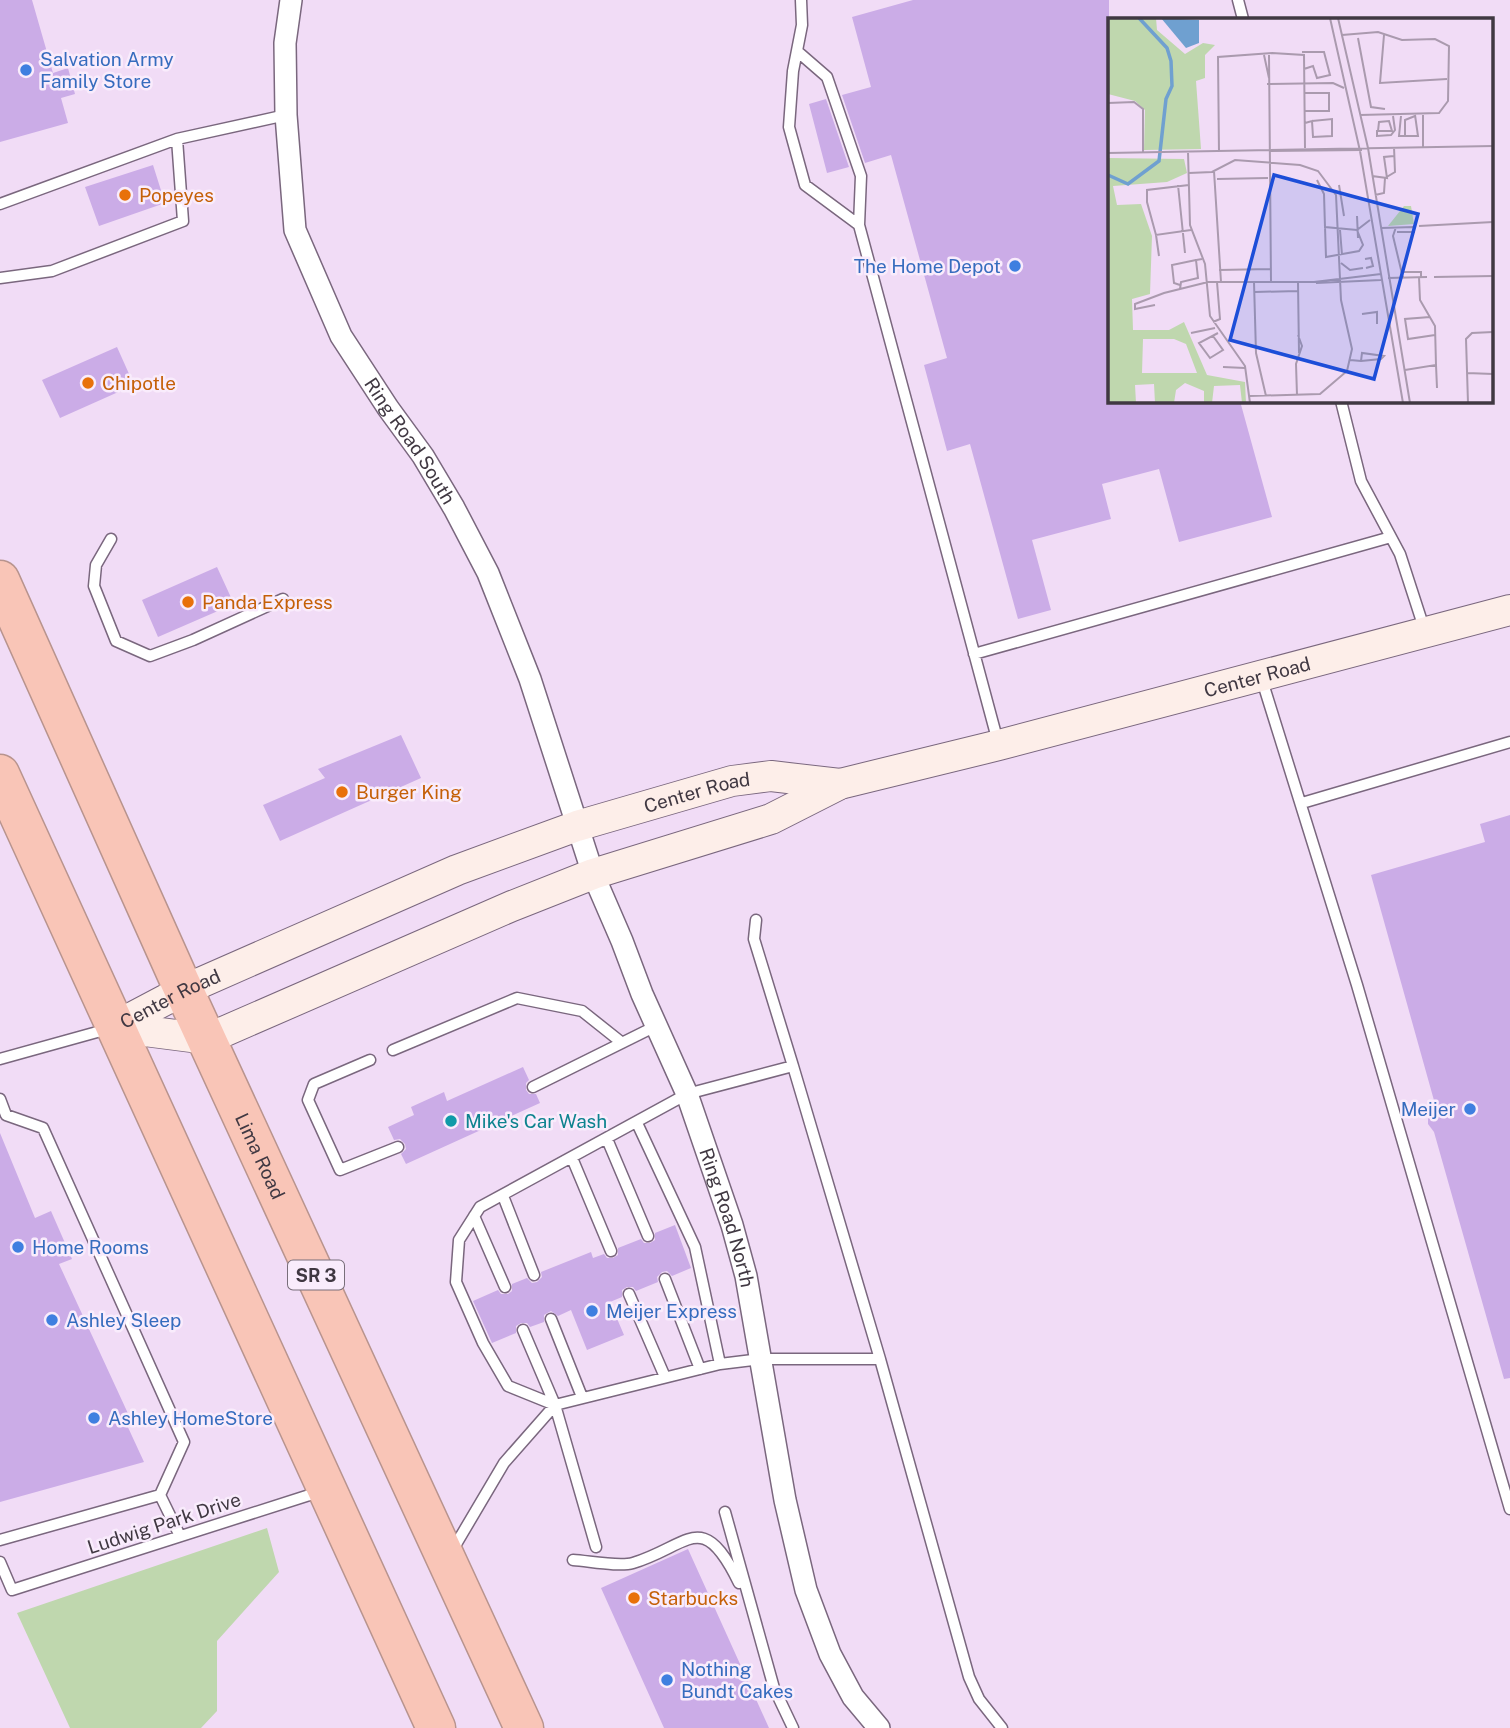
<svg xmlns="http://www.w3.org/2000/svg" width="1510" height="1728" font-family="'Public Sans',sans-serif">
<rect width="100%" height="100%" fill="#f1dcf6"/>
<!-- green -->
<path fill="#bfd7ae" d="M267,1528L279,1572L217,1641V1711L201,1728H70L17,1613Z"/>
<!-- building -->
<path fill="#cbace7" d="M0,0H32L53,73L68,68L75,94L61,98L68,123L0,142Z
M913,0H1109V401H1240L1272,517L1179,542L1159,469L1102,484L1111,519L1032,540L1051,610L1018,619L970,444L947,451L924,365L947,358L891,155L865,163L842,95L871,87L852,17Z
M826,99L849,167L827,173L809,104Z
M153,165L165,203L99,226L85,187Z
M117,347L134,385L60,418L42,380Z
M217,567L234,604L158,637L142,600Z
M401,735L421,778L280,841L263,805L325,778L318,769Z
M1510,815V1378L1504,1379L1434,1132L1428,1124V1110L1435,1104L1371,875L1485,842L1480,824Z
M523,1067L529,1080L526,1083V1090L529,1094H536L540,1103L406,1164L401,1154L406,1149L405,1144L400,1139L394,1140L388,1127L414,1115L411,1107L444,1092L447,1101Z
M0,1133L35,1218L51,1211L72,1259L59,1264L131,1420L126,1423L144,1462L0,1502Z
M675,1225L691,1268L672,1276L667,1271L662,1272L657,1277L658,1282L636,1291L633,1287H627L622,1290V1297L610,1302L624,1335L587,1350L571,1310L558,1316L551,1311L544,1315V1322L530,1327L527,1323H521L516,1326V1333L492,1343L473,1301L498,1290L501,1294H508L512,1291V1284L527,1278L532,1283L537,1282L542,1277L541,1272L591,1252L593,1258L604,1254L607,1258H613L618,1255V1248L641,1239L644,1243H650L655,1240V1233Z
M688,1549L769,1728H664L601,1588Z"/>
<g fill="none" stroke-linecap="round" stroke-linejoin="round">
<defs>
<path id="lane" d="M801,0L802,25L793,71L789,127L805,185L859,225
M1238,0L1243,19
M797,51L827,77L861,176L859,225L998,742
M0,204L177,139L286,115
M0,278L52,271L183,221L177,139
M1341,401L1361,481L1400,554L1425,631
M111,539L96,565L94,586L116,641L150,656L193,640L283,599
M974,654L1391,537
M1261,677L1357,985L1510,1509
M1302,803L1510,742
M756,920L754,939L793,1066
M393,1050L517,998L582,1011L621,1042
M0,1059L108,1029
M370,1060L314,1084L308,1100L340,1170L398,1147
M533,1087L656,1026
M0,1099L6,1115L43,1128L184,1442L160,1495L180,1536
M637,1123L695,1247L720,1364
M607,1139L648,1236
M572,1158L611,1251
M503,1196L534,1275
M474,1216L505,1287
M665,1279L700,1369
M629,1294L665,1377
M551,1319L582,1397
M523,1330L555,1405L596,1547
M555,1405L508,1386L483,1343L456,1282L459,1240L480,1207L687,1094L793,1066L880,1359
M725,1512L774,1688L793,1728
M0,1540L160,1495
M452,1551L504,1463L555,1405L720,1364L761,1359H880L969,1677L979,1699L1002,1728
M573,1560C589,1561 619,1567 633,1563C689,1546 702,1507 739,1583
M0,1562L12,1590L322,1491"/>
<g id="street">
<path id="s1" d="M291,0L285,43L286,115L295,230L341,336L388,408L423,456L454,508L488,573L530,679L593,874L622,941L642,994L687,1094L732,1225L746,1276L785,1500L806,1590L830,1654L853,1697L879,1728"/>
</g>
<g id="secondary">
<path id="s2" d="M114,1027L207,1039L512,906L593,874L771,819L840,784L999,745L1510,610"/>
<path id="s3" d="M114,1027L184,990L457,870L577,826L732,781L771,776L840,784"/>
</g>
<g id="highway">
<path id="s4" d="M0,580L180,982L524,1728"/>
<path d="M0,774L436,1728"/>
</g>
</defs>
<!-- lane casing -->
<use href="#lane" stroke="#7a677e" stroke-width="13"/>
<!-- street casing -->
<use href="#street" stroke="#7a677e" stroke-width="24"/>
<!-- secondary casing -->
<use href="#secondary" stroke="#7a677e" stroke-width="32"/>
<!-- highway casing -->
<use href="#highway" stroke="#b8948e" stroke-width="41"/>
<!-- lane -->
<use href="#lane" stroke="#fff" stroke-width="10"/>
<!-- street -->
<use href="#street" stroke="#fff" stroke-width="21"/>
<!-- secondary -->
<use href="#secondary" stroke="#fdeee9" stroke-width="30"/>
<!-- highway -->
<use href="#highway" stroke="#f9c5b7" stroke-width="38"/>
</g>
<!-- markers -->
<g fill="#3f7fe0" stroke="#f9ecfc" stroke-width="2.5">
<circle cx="26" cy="70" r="7"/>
<circle cx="1015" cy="266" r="7"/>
<circle cx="1470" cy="1109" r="7"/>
<circle cx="18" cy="1247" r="7"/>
<circle cx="592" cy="1311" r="7"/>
<circle cx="52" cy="1320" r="7"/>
<circle cx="94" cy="1418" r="7"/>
<circle cx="667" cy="1680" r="7"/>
</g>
<g fill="#e8710a" stroke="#f9ecfc" stroke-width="2.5">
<circle cx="125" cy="195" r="7"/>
<circle cx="88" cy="383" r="7"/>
<circle cx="188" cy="602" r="7"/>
<circle cx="342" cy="792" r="7"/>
<circle cx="634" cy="1598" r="7"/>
</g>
<circle fill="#0f9aa8" stroke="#f9ecfc" stroke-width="2.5" cx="451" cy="1121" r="7"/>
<g text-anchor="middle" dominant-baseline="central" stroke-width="5" stroke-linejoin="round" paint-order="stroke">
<!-- shield labels -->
<rect fill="#f9ecfc" stroke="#786e7a" stroke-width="2" x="288" y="1260.5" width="56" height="29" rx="5"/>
<g font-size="18" font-weight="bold" fill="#403842">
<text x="316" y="1275">SR 3</text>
</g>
<!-- shop labels -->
<g font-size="19" fill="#366cbe" stroke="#f9ecfc" text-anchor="start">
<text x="40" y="59">Salvation Army<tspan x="40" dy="22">Family Store</tspan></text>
<text x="1001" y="266" text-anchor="end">The Home Depot</text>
<text x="1456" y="1109" text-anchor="end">Meijer</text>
<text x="32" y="1247">Home Rooms</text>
<text x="606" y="1311">Meijer Express</text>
<text x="66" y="1320">Ashley Sleep</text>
<text x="108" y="1418">Ashley HomeStore</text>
<text x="681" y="1669">Nothing<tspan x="681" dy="22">Bundt Cakes</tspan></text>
</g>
<!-- food labels -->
<g font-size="19" fill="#c56008" stroke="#f9ecfc" text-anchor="start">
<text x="139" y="195">Popeyes</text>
<text x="102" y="383">Chipotle</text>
<text x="202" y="602">Panda Express</text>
<text x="356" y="792">Burger King</text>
<text x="648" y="1598">Starbucks</text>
</g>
<!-- street labels -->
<g font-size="19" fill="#403842" stroke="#f9ecfc">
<text stroke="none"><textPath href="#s1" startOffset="472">Ring Road South</textPath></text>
<text stroke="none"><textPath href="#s2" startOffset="1208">Center Road</textPath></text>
<text stroke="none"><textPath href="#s3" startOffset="630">Center Road</textPath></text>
<text stroke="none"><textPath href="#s3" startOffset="63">Center Road</textPath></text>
<text stroke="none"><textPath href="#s4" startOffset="632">Lima Road</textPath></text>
<text stroke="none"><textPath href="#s1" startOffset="1314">Ring Road North</textPath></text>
<text transform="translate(164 1523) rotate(-18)">Ludwig Park Drive</text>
</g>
<!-- culture labels -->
<g font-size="19" fill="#0d838f" stroke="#f9ecfc" text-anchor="start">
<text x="465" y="1121">Mike's Car Wash</text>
</g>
</g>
<!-- overview -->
<g transform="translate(1108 18)">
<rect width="385" height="385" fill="#f1dcf6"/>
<path d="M0,0H48L49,12L77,36L95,25L107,27L97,37V60L88,63L93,131L36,132L37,92L27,83L0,76ZM0,140L76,141L79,155L59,164L5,168L9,187L33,186L44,218L42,276L24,281L25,312H61L76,304L99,357L137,364L138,385H134L132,367L106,368L104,385H96V373L77,365L68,372L66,385H47L46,366L27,367L28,385H0ZM35,321H66L78,326L89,355H34ZM296,188H303L306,206L280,208Z" fill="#bfd7ae" fill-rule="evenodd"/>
<path d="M53,0L91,2V25L78,30Z" fill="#6fa0d0"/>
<path fill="none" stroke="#6fa0d0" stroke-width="3.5" d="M0,157L20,166L51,143L58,81L64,68L63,43L59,30L31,0"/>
<path fill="none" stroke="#aa9aae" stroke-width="2" d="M222,0L252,133L295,385M230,0L260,130L302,385M234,17L270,14L294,22L327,21L341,28L340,83L331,95L252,97M276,17L272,65L339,61M250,20L263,89L277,91M194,34H216L222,57L209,60L205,48L196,51M156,37L161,60M161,37L163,264M159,66L225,65L236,70M197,75H221V93H197M0,85L26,84L35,91V134M315,97V129M293,98L291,118H310L307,97M197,105L204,103L205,119L224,118V101L204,103M270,113L271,104L281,103L284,113H269V118L283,117L287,112L285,98M297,118V102L307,98M162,133L254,132M80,134L82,207L97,246L102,298L137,348L142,385M111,134L110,39L164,35L196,37L197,130M0,135L385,128M106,153L113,264M81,155L104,154L127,142L192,147L210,153L228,177L233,282L244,331L239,353L212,376L142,378M264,158L279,160L276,139L286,138M109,161L160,160M209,162L216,176L217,209L249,212L262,202M70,167L77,235M81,167L39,172V184L48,217L83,212M231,167L236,198M267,177L276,175L277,160L287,154L286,129M249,198L250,220M311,208L385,204M217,209L218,239L251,233L255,227L249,212M288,209L285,218L295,260M273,210L306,209M232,212L234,237M289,214H306V209M48,217L51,238M257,241L263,240L265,248L258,250M233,245L242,252L255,250M111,252L162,251M294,254H313V259M326,259L385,258M280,260L319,259M146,264L148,335L158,378M190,265L191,335M208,265L273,262M72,267L66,265L64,247L88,242M72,271L73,264L90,260L88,242L94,241M147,274L190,273M47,287L27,291V286L56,275L100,264H206L273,256M254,296L269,294V306M322,299L297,301L300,321L327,317M105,304L112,301L109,264M83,315L107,310M105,318L115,332L102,340L91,325L110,315M242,342L253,343L273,341L276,338L254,335L253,343M328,347L329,370M115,349L137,350M297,352L328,347L327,308L312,282L311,259M359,355L385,356M189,377L188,346L194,328L190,317M360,385L358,321L364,315L385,314"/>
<path fill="#1d4ed8" fill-opacity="0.15" stroke="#1d4ed8" stroke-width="3.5" d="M166,157L310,196L266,361L122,322Z"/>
<rect width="385" height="385" fill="none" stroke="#403842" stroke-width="3.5"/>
</g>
</svg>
